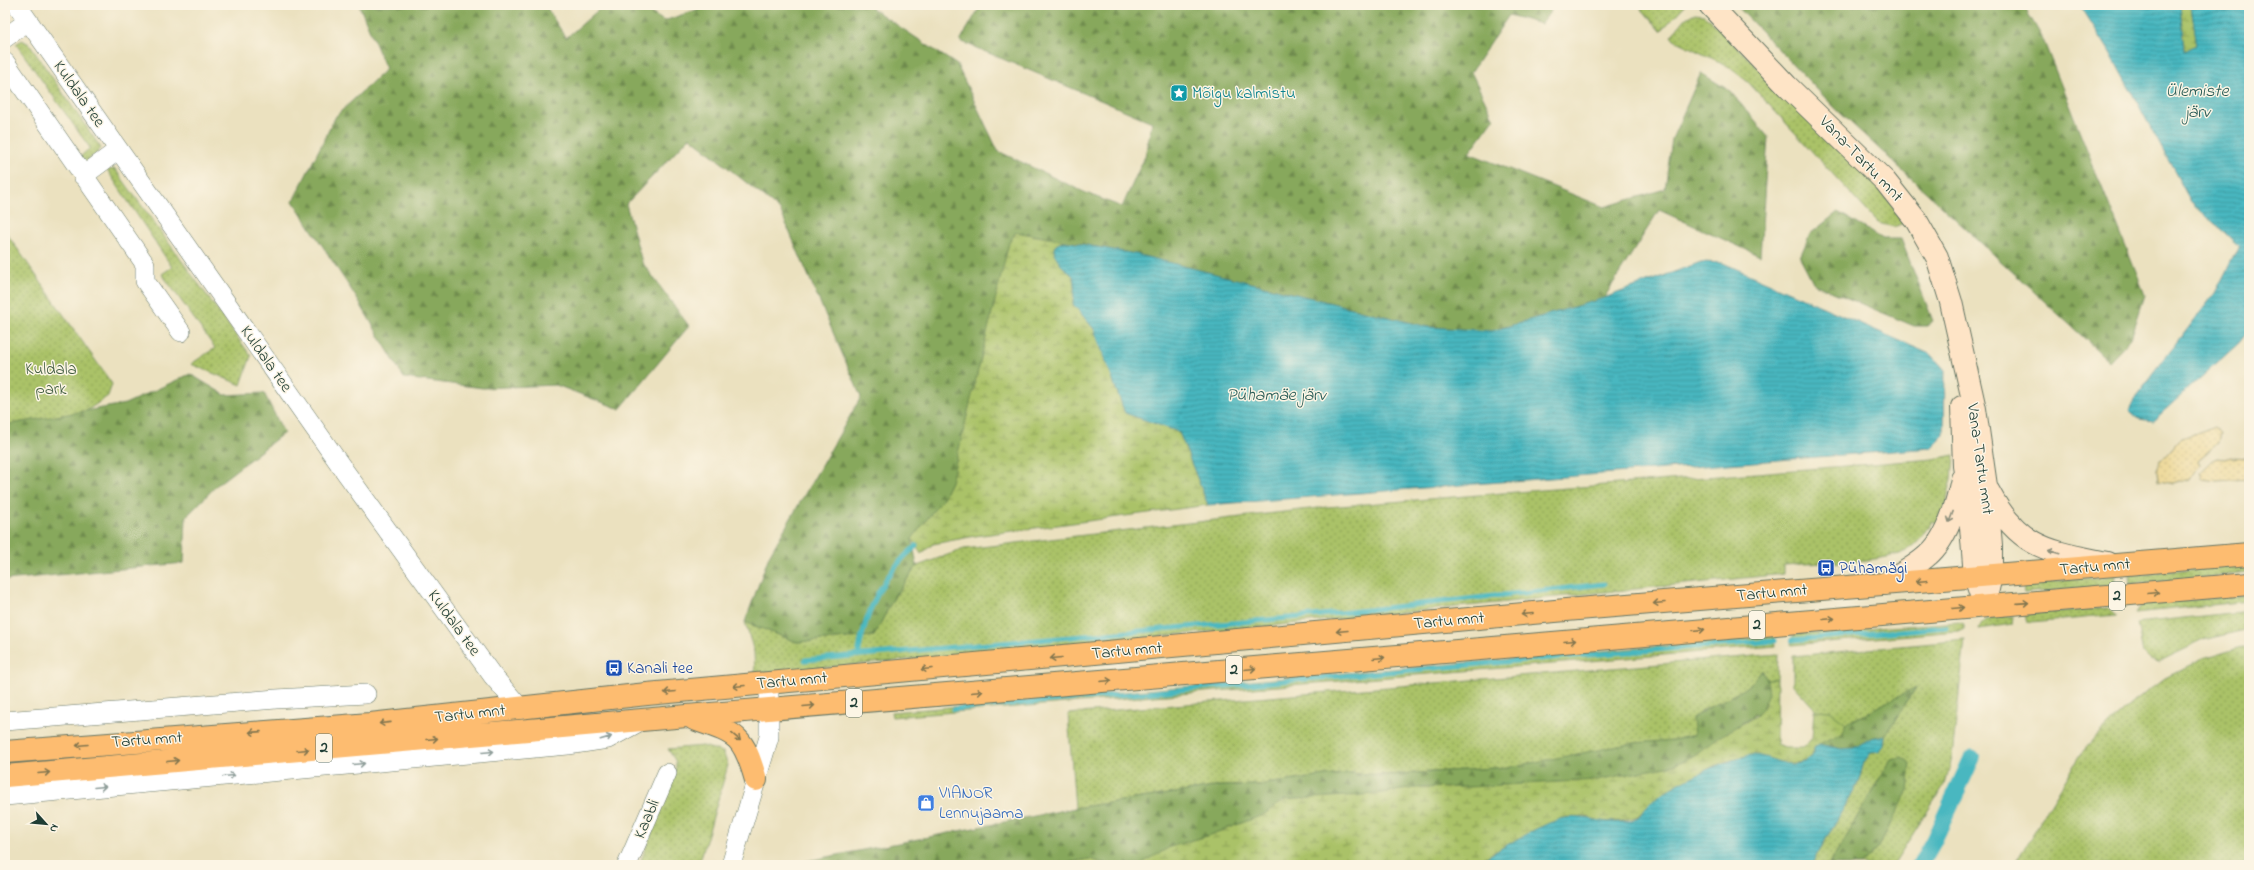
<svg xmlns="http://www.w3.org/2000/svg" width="2254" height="870" font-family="'Indie Flower',sans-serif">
<defs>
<pattern id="green-dots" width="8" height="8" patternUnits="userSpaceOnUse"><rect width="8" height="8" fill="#aac267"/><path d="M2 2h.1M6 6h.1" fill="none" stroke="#8a9f56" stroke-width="1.8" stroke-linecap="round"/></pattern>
<pattern id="forest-firs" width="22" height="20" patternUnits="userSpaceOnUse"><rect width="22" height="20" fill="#87a85c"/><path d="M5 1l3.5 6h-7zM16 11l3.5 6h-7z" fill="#6e8a4d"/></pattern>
<pattern id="wetland-marsh" width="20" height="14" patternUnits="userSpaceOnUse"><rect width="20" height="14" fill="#aac267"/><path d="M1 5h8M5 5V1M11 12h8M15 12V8" fill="none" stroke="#8a9f56"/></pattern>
<pattern id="sand-dots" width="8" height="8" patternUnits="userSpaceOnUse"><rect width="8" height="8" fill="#eeda9e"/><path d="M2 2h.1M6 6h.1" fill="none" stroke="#ccbc89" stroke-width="1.8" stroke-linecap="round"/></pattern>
<pattern id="water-rules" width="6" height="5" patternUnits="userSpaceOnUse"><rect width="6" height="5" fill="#48b7c0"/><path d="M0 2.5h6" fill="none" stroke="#3b969d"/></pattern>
</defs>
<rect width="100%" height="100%" fill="#fcf5e5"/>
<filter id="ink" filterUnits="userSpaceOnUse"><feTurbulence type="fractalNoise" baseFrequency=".025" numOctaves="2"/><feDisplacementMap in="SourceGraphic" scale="8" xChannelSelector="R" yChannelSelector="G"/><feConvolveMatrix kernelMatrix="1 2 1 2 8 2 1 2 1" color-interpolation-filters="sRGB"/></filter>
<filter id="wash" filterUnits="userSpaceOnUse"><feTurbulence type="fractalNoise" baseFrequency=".012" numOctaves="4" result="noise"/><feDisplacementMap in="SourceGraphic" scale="16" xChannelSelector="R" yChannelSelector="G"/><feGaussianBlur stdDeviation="0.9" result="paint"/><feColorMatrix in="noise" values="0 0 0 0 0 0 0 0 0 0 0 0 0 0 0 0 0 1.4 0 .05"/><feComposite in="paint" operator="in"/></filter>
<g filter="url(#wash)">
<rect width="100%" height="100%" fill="#ebe1bf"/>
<!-- green -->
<path fill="url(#green-dots)" stroke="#64804e" d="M1638,5H1685L1661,31Z
M1693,14L1705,15L1875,184L1906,222L1894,227L1878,223L1748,82L1726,65L1674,40L1671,36L1686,18Z
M22,40L29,44L101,148L97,153L84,163L81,158L82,155L90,148L16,44Z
M115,169L251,356L241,385L191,364L215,348L162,274L172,267L107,170Z
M5,231L112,384L108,396L65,426L5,442Z
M1954,455L1952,479L1940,525L1932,521C1926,533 1918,544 1906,551C1883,563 1813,563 1784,565V574L1259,627L755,674L754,652L745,622L797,642L874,636L894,597L917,566L964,549L1327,507L1933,459Z
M2249,564V573L2130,584L2129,575Z
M2115,576L2114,586L2024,593L2023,584Z
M2249,595V601L2136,613L2140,607L2146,604Z
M2108,608L2116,615L2031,623L2027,622L2025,614Z
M2249,611V629L2204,640L2158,662L2150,660L2143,653L2137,623Z
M2013,616L2012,624L1979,629C1983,614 2001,617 2013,616Z
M1959,622L1964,624V628L1958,631L1791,645L1793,636L1796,634Z
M1774,636L1776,646L892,717L891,712Z
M1965,640L1952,757L1945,784L1893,865H1860L1878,849L1890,824L1891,759L1829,865H1811L1858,783L1864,762L1871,753L1884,745L1885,735L1916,688L1846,723L1816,710L1793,685V656Z
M2242,647L2249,651V853L2243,865H2014L2083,751L2108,725L2133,702L2165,678L2203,659Z
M1778,654L1777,679H1767L1762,670C1748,692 1723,700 1701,711L1695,735L1673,740L1510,767L1386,775L1350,773L1258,785L1221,786L1075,808L1068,714Z
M703,746L723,752L728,765L699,865H639L675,774L676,762L668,749Z"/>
<!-- forest -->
<path fill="url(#forest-firs)" stroke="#537248" d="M359,5H545L566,38L604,5H638L664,21L710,5H867L957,65L998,151L1086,193L1122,207L1145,156L1152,122L960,41L981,5H1555L1541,24L1509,15L1471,72L1494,119L1469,153L1604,207L1665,189L1672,139L1701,73L1730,91L1768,137L1760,256L1659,210L1604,298L1492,331L1428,327L1135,254L1016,232L1009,243L951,482L943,498L912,539L917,566L894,597L874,636L797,642L745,622L769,556L861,397L780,210L690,137L626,204L642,262L689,326L620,409L556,385L483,388L404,378L356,297L293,201L336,116L386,69Z
M1736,5H2023L2042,37L2145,295L2131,338L2109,361L1836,109Z
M1838,212L1883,239H1901L1933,321L1927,326H1914L1814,284L1800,257L1810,234Z
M190,374L225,395L264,393L284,433L218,484L186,517L184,563L5,580V425L125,404Z
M1762,670L1767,679L1769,693L1762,710L1693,756L1672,766L1597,780L1469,787L1415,788L1377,794L1284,800L1263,815L1210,835L1170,847L1139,865H1107L1090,859L1057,865H787L1075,808L1221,786L1258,785L1347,773L1386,775L1510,767L1634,743L1673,740L1694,735L1692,719C1714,700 1746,696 1762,670Z
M1916,687L1885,735L1871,738L1855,748L1842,749L1818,744L1841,734L1846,723Z
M1902,757L1911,763L1908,790L1878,849L1860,865H1829L1891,759Z"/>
<!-- wetland -->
<path fill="url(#wetland-marsh)" stroke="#64804e" d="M2180,5H2191L2197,45L2184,52Z
M1016,232L1064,241L1056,245L1061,265L1073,276L1075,282L1073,304L1094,329L1125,413L1179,432L1208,505L975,536L933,544L921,554L912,539L943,498L951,482L1009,243Z
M1767,679H1777L1776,745L1785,748H1803L1812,738L1814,710L1830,711L1846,723L1841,734L1818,744L1813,748V755L1806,762L1780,764L1753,755L1736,759L1714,766L1665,792L1652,801L1638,816L1622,821L1604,822L1586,817L1561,819L1532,831L1474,864L1139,865L1170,847L1210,835L1263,815L1284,800L1377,794L1415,788L1469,787L1597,780L1672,766L1693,756L1717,738L1756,716L1762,710L1769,693Z
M1090,859L1107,865H1057Z"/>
<!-- sand -->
<path fill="url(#sand-dots)" stroke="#868c69" d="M2214,426L2221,432L2219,442L2197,461L2199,464L2190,479L2173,484L2158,481L2157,470L2161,461L2180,439Z
M2231,457L2249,458V479L2216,481L2203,479L2200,472L2211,461L2218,458L2224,459Z"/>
<!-- water -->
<path fill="url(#water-rules)" stroke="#347a7a" d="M2080,5H2180L2184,52L2197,45L2191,5H2249V330L2239,343L2153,421L2139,419L2129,410L2136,396L2215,293L2239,246L2191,202L2108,49Z
M1064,241L1135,254L1428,327L1492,331L1604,298L1701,262L1723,263L1932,355L1945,370L1944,435L1931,448L1208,505L1179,432L1125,413L1094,329L1073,304L1075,282L1073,276L1061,265L1054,253L1056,245Z
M1885,735L1884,745L1880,752L1871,753L1864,762L1858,783L1811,865H1464L1474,864C1502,849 1530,829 1560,819C1585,812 1614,831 1638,817C1643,813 1647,805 1652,801C1671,785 1712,766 1736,759C1741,757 1748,755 1753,755C1774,756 1794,775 1813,755V748L1818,744L1842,749L1854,748L1871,738Z"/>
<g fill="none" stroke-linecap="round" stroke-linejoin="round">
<!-- stream -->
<path stroke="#48b7c0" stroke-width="5" d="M1792,640L1946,627
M858,655C865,613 882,574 916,546
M805,660L1312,616L1604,584
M954,709L1574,656L1775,641"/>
<!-- canal -->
<path stroke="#48b7c0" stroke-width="17" d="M1920,865L1934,840L1972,758"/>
</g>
</g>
<g filter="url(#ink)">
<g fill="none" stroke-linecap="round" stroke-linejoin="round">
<defs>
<path id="street" d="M17,5L341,466L492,675L521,709
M5,38L28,21
M5,62L145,264V281L181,332
M83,176L118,150
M5,721L276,699L366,694
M5,796L568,745L608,739L641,721
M627,865L667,773
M731,865L769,737V683"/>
<path id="secondary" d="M1710,5L1787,86L1885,181L1916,220L1937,257L1951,302L1975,409L1986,486L1991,545V576L1984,606
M1962,407L1964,466L1968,489L1975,577L1981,595
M1989,492C2019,549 2049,551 2107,563
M1884,584C1899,575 1915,567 1928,555C1948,538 1957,503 1962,479"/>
<path id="highway" d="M694,719C737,734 743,734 756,780
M5,752L370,724L647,694L1566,610L2249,554
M5,776L687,716L2249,584"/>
</defs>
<!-- street casing -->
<use href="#street" stroke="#667665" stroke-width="20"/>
<!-- secondary casing -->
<use href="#secondary" stroke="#667665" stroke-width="24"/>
<!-- highway casing -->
<use href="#highway" stroke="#667665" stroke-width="24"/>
<!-- street -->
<use href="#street" stroke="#fff" stroke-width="19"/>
<!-- secondary -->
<use href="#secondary" stroke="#fee4c6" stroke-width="22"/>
<!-- highway -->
<use href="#highway" stroke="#fdbc70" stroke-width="22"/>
</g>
<!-- one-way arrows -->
<defs><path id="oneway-shaft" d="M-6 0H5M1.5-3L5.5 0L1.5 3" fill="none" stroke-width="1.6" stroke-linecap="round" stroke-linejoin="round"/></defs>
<g stroke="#8e907d">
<use href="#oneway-shaft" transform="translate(1951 517) rotate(111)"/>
<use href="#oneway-shaft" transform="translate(2054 552) rotate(-164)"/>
</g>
<g stroke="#83764f">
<use href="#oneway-shaft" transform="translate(1922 581) rotate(175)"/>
<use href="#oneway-shaft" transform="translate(2153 593) rotate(-5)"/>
<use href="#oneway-shaft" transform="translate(1659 603) rotate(175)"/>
<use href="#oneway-shaft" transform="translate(2023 603) rotate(-4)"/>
<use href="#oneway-shaft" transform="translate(1958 608) rotate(-5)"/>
<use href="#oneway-shaft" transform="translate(1527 614) rotate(175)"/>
<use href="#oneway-shaft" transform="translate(1829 619) rotate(-5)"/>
<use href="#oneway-shaft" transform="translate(1699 630) rotate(-5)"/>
<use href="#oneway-shaft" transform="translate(1342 631) rotate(175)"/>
<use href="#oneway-shaft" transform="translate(1570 641) rotate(-5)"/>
<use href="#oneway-shaft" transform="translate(1056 658) rotate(175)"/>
<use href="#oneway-shaft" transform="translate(1379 658) rotate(-5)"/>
<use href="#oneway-shaft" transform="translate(927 669) rotate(175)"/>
<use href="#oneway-shaft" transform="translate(1250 669) rotate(-5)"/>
<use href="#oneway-shaft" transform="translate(1106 681) rotate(-5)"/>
<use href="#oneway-shaft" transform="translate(739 686) rotate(175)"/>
<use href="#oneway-shaft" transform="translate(670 692) rotate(175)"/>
<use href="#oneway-shaft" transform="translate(977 692) rotate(-5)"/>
<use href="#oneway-shaft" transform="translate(809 706) rotate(-5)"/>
<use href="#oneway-shaft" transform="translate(385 723) rotate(174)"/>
<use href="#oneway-shaft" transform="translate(255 732) rotate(176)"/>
<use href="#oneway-shaft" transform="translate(736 737) rotate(40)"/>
<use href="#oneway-shaft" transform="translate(432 739) rotate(-5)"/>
<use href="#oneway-shaft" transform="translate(82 745) rotate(175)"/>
<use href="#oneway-shaft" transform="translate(303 750) rotate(-5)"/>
<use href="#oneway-shaft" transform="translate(173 761) rotate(-5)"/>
<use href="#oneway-shaft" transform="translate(44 773) rotate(-5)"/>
</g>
<g stroke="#8f9e9a">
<use href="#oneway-shaft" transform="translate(606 738) rotate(-16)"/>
<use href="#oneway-shaft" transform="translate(488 752) rotate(-5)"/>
<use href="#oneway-shaft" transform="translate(359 764) rotate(-5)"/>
<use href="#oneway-shaft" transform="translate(229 776) rotate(-5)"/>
<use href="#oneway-shaft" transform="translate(100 787) rotate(-5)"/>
</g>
</g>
<!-- icons -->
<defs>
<symbol id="sight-square" viewBox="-11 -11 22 22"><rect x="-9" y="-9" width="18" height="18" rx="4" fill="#0f9aa8" stroke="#fcf5e5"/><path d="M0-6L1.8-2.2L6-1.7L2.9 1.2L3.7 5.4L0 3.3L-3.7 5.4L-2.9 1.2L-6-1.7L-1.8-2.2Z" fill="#fff"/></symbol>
<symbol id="bus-square" viewBox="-11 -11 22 22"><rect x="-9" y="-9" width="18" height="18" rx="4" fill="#1a4fb4" stroke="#fcf5e5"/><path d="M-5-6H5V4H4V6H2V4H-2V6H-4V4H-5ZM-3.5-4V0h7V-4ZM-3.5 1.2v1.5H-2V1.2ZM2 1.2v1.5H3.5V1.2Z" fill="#fff"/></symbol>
<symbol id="shop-square" viewBox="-11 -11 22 22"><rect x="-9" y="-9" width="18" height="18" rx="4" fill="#3f7fe0" stroke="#fcf5e5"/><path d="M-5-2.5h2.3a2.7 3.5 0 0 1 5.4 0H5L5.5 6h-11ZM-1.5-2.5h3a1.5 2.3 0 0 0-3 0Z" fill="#fff"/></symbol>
</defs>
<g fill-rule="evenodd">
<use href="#sight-square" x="1169" y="83" width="20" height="20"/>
<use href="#bus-square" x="1816" y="558" width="20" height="20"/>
<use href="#bus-square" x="604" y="658" width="20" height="20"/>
<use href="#shop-square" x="916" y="793" width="20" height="20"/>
</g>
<g text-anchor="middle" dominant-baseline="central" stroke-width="3" stroke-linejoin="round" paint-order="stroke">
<!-- shield labels -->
<g fill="#fcf5e5" stroke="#617469" stroke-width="1">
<rect x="2109" y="582" width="16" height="28" rx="3"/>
<rect x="1749" y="611" width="16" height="28" rx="3"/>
<rect x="1226" y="656" width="16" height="28" rx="3"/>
<rect x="846" y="689" width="16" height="28" rx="3"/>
<rect x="316" y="734" width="16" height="28" rx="3"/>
</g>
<g font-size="16" font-weight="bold" fill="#1f3d34">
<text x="2117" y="596">2</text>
<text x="1757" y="625">2</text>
<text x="1234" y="670">2</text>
<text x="854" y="703">2</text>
<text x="324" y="748">2</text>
</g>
<!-- culture labels -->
<g font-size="17" fill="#0d838f" stroke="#fcf5e5" text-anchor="start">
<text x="1192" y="93">Mõigu kalmistu</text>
</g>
<!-- street labels -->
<g font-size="17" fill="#1f3d34" stroke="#fcf5e5">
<text transform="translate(79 94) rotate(55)">Kuldala tee</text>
<text transform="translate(1861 159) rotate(46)">Vana-Tartu mnt</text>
<text transform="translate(266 359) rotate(55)">Kuldala tee</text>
<text transform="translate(1980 459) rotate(82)">Vana-Tartu mnt</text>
<text transform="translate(2095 567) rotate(-5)">Tartu mnt</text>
<text transform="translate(1772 593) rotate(-5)">Tartu mnt</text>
<text transform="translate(1449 621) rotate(-5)">Tartu mnt</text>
<text transform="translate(454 623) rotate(54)">Kuldala tee</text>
<text transform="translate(1127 651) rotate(-5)">Tartu mnt</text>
<text transform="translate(792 681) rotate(-5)">Tartu mnt</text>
<text transform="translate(470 714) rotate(-6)">Tartu mnt</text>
<text transform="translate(147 740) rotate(-4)">Tartu mnt</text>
<text transform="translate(647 819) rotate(-67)">Kaabli</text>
</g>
<!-- park labels -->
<g font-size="17" fill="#425e41" stroke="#fcf5e5">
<text x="51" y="369">Kuldala<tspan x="51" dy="20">park</tspan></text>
</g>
<!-- transit labels -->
<g font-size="17" fill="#164399" stroke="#fcf5e5" text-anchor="start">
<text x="1839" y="568">Pühamägi</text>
<text x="627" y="668">Kanali tee</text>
</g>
<!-- shop labels -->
<g font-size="17" fill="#366cbe" stroke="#fcf5e5" text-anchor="start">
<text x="939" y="793">VIANOR<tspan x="939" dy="20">Lennujaama</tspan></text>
</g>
<!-- water labels -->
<g font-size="18" font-style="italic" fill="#295c57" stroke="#fcf5e5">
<text x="2197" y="92">Ülemiste<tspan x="2197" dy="21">järv</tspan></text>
<text x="1276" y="396">Pühamäe järv</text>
</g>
</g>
<!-- margin -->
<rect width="2254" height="870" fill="none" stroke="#fcf5e5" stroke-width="20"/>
<!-- north arrow -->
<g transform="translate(46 824) rotate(117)" stroke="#fcf5e5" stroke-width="3" paint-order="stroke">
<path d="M0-3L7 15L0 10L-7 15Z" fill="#1f3d34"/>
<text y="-6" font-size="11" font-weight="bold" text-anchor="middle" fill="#1f3d34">N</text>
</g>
</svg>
